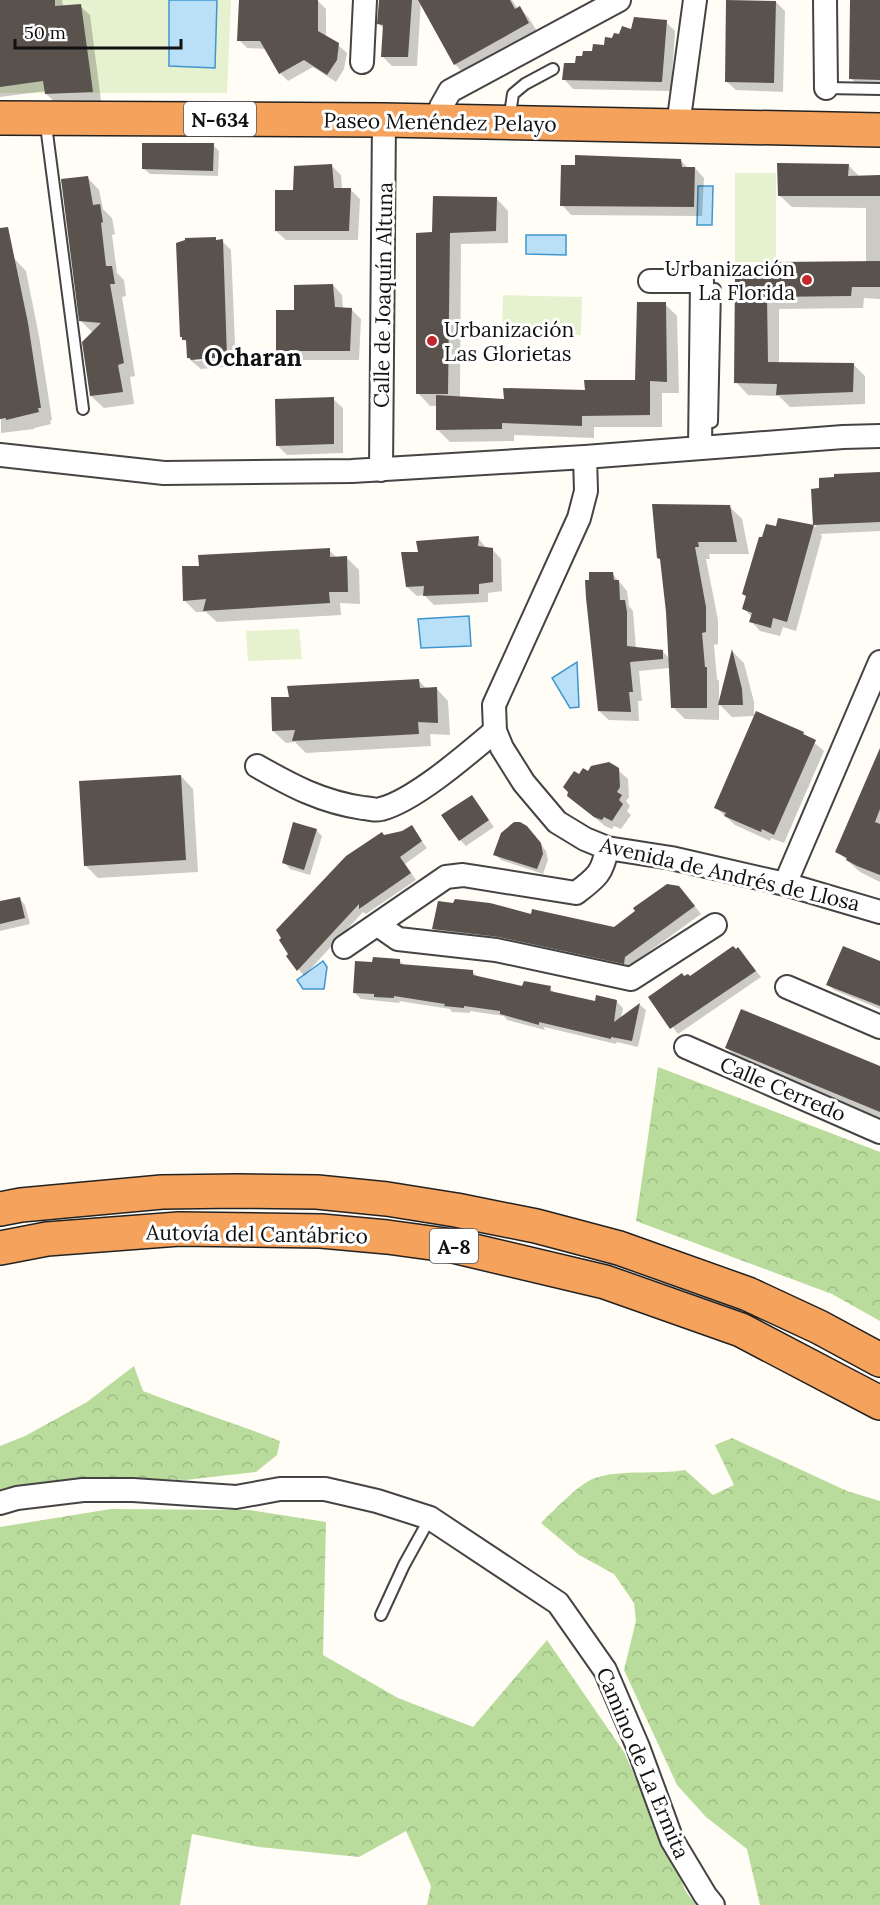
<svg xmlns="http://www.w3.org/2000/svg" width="880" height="1905" font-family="Lora,serif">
<defs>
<pattern id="forest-crowns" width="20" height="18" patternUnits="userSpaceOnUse" patternTransform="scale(1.5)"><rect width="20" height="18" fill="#b9dc9c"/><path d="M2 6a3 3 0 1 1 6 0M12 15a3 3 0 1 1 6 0" fill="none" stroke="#9ebc85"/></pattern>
</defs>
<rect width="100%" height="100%" fill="#fffdf5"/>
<!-- forest -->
<path fill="url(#forest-crowns)" d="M658,1067L880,1152V1321L832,1294L636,1221Z
M134,1366L143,1391C189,1409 235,1423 280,1441L277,1455L256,1472L185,1480L99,1477L32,1488L0,1497V1446L25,1436L87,1402Z
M732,1438L847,1491L880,1501V1905H760L747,1849L706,1817L677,1785L624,1670L636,1621L634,1603L614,1574L579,1555L541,1523C552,1512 581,1482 595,1478C622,1469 657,1475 685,1470L713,1495L734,1485L715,1445Z
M111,1509L249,1510L326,1522L323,1655L398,1698L473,1727L547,1640L624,1752L686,1892L696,1905H427L431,1886L406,1831L359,1857L259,1847L192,1834L180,1905H0V1527Z"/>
<!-- pitch -->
<path fill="#e6f2cf" d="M0,0H231L227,93H0Z
M735,173H776V262H735Z
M503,295L582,297L581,335L502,333Z
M299,629L302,659L248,661L246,631Z"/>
<!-- water -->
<path fill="#b9e0f7" stroke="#3f96cf" stroke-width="1.5" d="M169,0H217L215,68L169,66Z
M698,186H713L712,225H697Z
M526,235H566V255L526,254Z
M469,616L471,646L421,648L418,619Z
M577,662L579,707L570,708L552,678Z
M323,961L327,967L324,989H303L297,980Z"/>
<!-- shadow -->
<path fill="#0003" fill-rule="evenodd" d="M0,0H62L63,7L80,6L90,15L101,101L56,103L46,94V91L0,97Z
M240,0L318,1L326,9V37L338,45L347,53L344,69L336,82L313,67L288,81L280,73L266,49L247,48L239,40Z
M380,0H421L417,66H392L382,56L384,29L379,24Z
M437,0H512L518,9L520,8L529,18L538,33L464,74L455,64Z
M851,0H880V91H863L851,78Z
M776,2L785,11L783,92L736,90L726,81Z
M666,22L675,31L671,91L573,89L564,79L576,65L613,39L632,31Z
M213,145L219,151L218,176L150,174L143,168Z
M680,160L688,168H695L704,178L702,216L571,215L562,205Z
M332,166L341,175L342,189H350L360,199L358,240H286L276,231L295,192Z
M849,166L860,177H880V299L864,298L863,308L779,309V364H853L865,376V404L790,407L779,396L748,395L736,382L737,274L777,275L866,263V208L792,207L779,195Z
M87,177L99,190L103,209L112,218L115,234L112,235L117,273L124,280L126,296L122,297L135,376L130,377L134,404L104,408L91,396L93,333L80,320Z
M496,198L508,211V243L461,244L460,398L506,400L586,392L637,381L665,304L677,316L679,393H662V427H594V438L514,435V441L450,442L438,430L437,406H430L418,393L433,234Z
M215,239L217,241H222L231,250L236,366L201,369L188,358V344L181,336ZM234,355V358L195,361V358Z
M11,255L26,271L39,336L52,420L50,421L51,424L34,428V429L1,433L0,257Z
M333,285L342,295L343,309H351L361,319L359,360H287L277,350L296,311Z
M333,399L343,408V453L287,455L278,446Z
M880,473V531L820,534L822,536L796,631L783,627L780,636L760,631L751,621L752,617L744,609L779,520L817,527L814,524Z
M730,507L742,519L749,554H709L710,559H706L718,620V644L714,645L717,679L719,681V704L733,652L744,663L754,702V716L732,717L719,704V720L685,719L673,707L669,668L639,671L642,701H638L639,721L609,720L599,711L612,573L627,591L629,606L633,611L636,649L663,652L669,658L671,655L662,561L658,558Z
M478,538L487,549H492L501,559L502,591L488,593V602L434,605L424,595L417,596L407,587L419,554Z
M329,550L337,558L346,557L359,570L360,604L340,603L341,615L217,622L206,612H196L184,600L201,567Z
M418,680L427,689L436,688L448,701L450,735L430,734L431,746L306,753L295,742L286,743L273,731L290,698Z
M803,733L824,751L784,843L771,838L770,841L735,825L716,808Z
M880,761V882L860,872L837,851Z
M618,770L628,779L629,797L626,801L630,806L627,811L631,815L621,829L614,826L612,829L605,826L568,796L579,776Z
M181,776L193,789L198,872L98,878L86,866Z
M472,797L494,827L466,846L460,840Z
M411,827L427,848L405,864L416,880L366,914L363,912L304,976L288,956L385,837L403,833Z
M316,830L322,836L310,875L290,869L284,862Z
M533,834L546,851L548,860L543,874L501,860L495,854Z
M686,895L701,914L632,964L631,970L441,936L434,929L532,916L614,929Z
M19,898L25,905L30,924L0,931V903Z
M738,949L761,977L678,1034L650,997L690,978Z
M400,961L405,966L473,972L478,977L524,988H550L555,993L596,1002H617L623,1008L621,1018L640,1005L646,1010L638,1047L617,1042L616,1044L544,1027L545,1030L507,1020L504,1016L470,1011V1013L452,1012L450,1009L399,1001L400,1003L361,999L355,993Z
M880,962V1009L834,990L828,984Z
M727,1048L880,1068V1118L739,1060Z"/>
<!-- building -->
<path fill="#5a524d" d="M0,0H55V6L81,4L93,92L45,94L43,81L0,87Z
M239,0H318V31L339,43L337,60L327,75L304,60L279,74L260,41H237Z
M379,0H412L408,57H381L383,25L377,24Z
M418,0H510L515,9L520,6L529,23L454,65Z
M726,0L776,1L774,83L725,82Z
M850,0H880V80L849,79Z
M634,17L667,20L662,82L562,80L564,63H575L576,56H582L583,51H592L593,44L604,45L605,37L612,38L614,33L619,34L622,26L631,29Z
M142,143H214L213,171L142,169Z
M575,155L681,159L682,167H695L694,207L560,206L561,165H575Z
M777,163L849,164L848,176L880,175V196H778Z
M332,164L334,188H351L349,231H275V190H293L294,166Z
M88,176L93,205L100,204L103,222L101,223L106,266H112L115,284H110L124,363L118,365L123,392L90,396L82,342L101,323L79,321L61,179Z
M433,196L497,197L496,231L450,233L448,394H416V233L432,232Z
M8,227L28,323L41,408H38L39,412L6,420V418L0,419V228Z
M216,237V240L223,239L227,357L191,360L190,358H187L186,340H182V337H180L176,243L185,240V238Z
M880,261V287H852L851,296L767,297L768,362L854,363L853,392L776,395L777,384L734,383L735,273H776V262Z
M333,284L335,307L352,308L350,351H276V310H294V285Z
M637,302H666L667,382L650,381V415L582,416V426L502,423V429L436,430V395L504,399L503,388L585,390L584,380H635Z
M334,397V444L276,446L275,399Z
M880,472V522L813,525L811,489L819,488V478L834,477V474Z
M652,504L730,505L737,542H698L699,547H695L706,607V632L702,633L705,667H707V708H671L666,612L660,559L657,558Z
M778,518L814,525L787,622L773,618L771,628L749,622L752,613L742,609L746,596L742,594L759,537H762L766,524L776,526Z
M479,536L478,546L493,548V582L479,584V594L423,596L424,586L406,587L401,552H418L416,541Z
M330,548V557L347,556L348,592H329L330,603L203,611L206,599L183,601L182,566H199L198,555Z
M589,572H613L614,580H619L620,600H625L627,612V646L663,650V659L630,662L633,692H629L631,712L598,711L586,598L585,580H589Z
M732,649L742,689L743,705H718Z
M419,679L420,688L437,687L438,723L418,722L419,734L292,741L295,730L272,731L271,697H289L287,686Z
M756,711L804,732L803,734L816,740L774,835L762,829L761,832L724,816L726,813L714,808Z
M880,748V809L875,822L880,824V875L857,866L846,860L847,858L835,852Z
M609,762L619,768L620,787L617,792L622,795L619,800L623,804L612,821L604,817L602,820L594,817L567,796L568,792L563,787L574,771L579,774L583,768L588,771L591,766Z
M181,775L186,860L84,866L79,781Z
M472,795L489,820L459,841L441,815Z
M293,822L317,829L304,870L282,863Z
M514,822H520L527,826L541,843L543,854L537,869L493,855L501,833Z
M412,825L422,841L400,857L411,873L359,909V904L297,971L286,956L288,954L279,940L281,938L276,930L346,856L382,832L384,835L402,831Z
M667,884L679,886L695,906L625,957L624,964L499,937L432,929L438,901L453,903L455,899L490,903L531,914L532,909L614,927L635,911L633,908Z
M20,897L25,918L0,924V901Z
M733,946L736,949L738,947L756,971L670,1029L648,997L682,973L684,976L688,974L690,976Z
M843,946L880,961V1006L826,985Z
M373,957L400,959V964L473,970V975L522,986L524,981L551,986L550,991L595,1001L596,995L617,1000L614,1022L640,1003L632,1041L611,1037V1039L539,1022V1025L500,1014V1011L464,1006V1008L444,1006L445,1004L394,996V998L374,997V994L353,993L355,961L372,962Z
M741,1009L880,1066V1112L725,1048Z"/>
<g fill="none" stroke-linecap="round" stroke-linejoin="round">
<defs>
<path id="lane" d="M826,88L880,89
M509,120L513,94L525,84L553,69
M48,121L47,133L83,409
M712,422L715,289
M381,1615L404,1565L430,1518"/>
<path id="street" d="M825,0L826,88
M362,62L365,0
M441,122V107L450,91L619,0
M680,127V111L695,0
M650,281H702L700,448
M0,455L164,473L352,471L585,457L843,437L880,436
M585,457L586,491L579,518L494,705L495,731L502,748L524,783L557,822L585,839L607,848L671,858L785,884L880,912
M381,470L384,120
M257,766C292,786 322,802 363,808C369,808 376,811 381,809C414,801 469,753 495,731
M785,884L880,662
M378,925L398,939L496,950L631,979L715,925
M344,947L446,877L463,875L576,893C596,878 603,873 607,848
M787,987L880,1027
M686,1047L880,1132
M0,1503L17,1498L83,1490H133L236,1497L280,1489H325L377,1501L430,1518L558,1603L605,1670L638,1747L672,1840L705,1895L713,1905"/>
<path id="highway" d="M0,118L384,120L880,130
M0,1209L21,1205L162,1192L238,1191L317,1192L387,1199L456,1210L536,1226L619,1248L748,1294L819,1327L880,1360
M0,1248L47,1239L179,1229L321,1231L387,1237L453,1246L605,1282L741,1330L880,1403"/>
</defs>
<!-- lane casing -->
<use href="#lane" stroke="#444" stroke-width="14"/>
<!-- street casing -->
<use href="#street" stroke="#444" stroke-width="26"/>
<!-- highway casing -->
<use href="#highway" stroke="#222" stroke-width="36"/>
<!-- lane -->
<use href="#lane" stroke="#fff" stroke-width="10"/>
<!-- street -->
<use href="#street" stroke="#fff" stroke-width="22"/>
<!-- highway -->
<use href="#highway" stroke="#f5a25d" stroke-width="33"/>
</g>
<!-- markers -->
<g fill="#c4262e" stroke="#fff" stroke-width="2">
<circle cx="807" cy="280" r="6"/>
<circle cx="432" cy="341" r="6"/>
</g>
<g text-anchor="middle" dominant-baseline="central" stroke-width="6" stroke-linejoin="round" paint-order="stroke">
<!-- shield labels -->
<g fill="#fff" stroke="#585858" stroke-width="1.5">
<rect x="184" y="102" width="72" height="34" rx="4.5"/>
<rect x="430" y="1229" width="48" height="34" rx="4.5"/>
</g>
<g font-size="20" font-weight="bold" fill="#111">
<text x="220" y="119">N-634</text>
<text x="454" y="1246">A-8</text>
</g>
<!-- street labels -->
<g font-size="21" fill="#111" stroke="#fff">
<text transform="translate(440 122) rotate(1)">Paseo Menéndez Pelayo</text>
<text transform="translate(383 295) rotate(-89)">Calle de Joaquín Altuna</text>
<text transform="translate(730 874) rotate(13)">Avenida de Andrés de Llosa</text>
<text transform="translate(783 1089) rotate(23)">Calle Cerredo</text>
<text transform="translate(257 1234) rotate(1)">Autovía del Cantábrico</text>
<text transform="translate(643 1763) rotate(67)">Camino de La Ermita</text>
</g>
<!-- poi labels -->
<g font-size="21" fill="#111" stroke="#fff" text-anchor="end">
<text x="795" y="268">Urbanización<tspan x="795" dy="24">La Florida</tspan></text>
<text x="444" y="329" text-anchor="start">Urbanización<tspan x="444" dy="24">Las Glorietas</tspan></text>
</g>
<!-- quarter labels -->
<g font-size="24" font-weight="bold" fill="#111" stroke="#fff">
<text x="253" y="357">Ocharan</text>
</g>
</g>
<!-- scale -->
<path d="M15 39v9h166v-9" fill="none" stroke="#111111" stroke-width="3"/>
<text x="24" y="39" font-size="18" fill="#111111" stroke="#ffffff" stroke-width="4.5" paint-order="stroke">50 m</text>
</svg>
